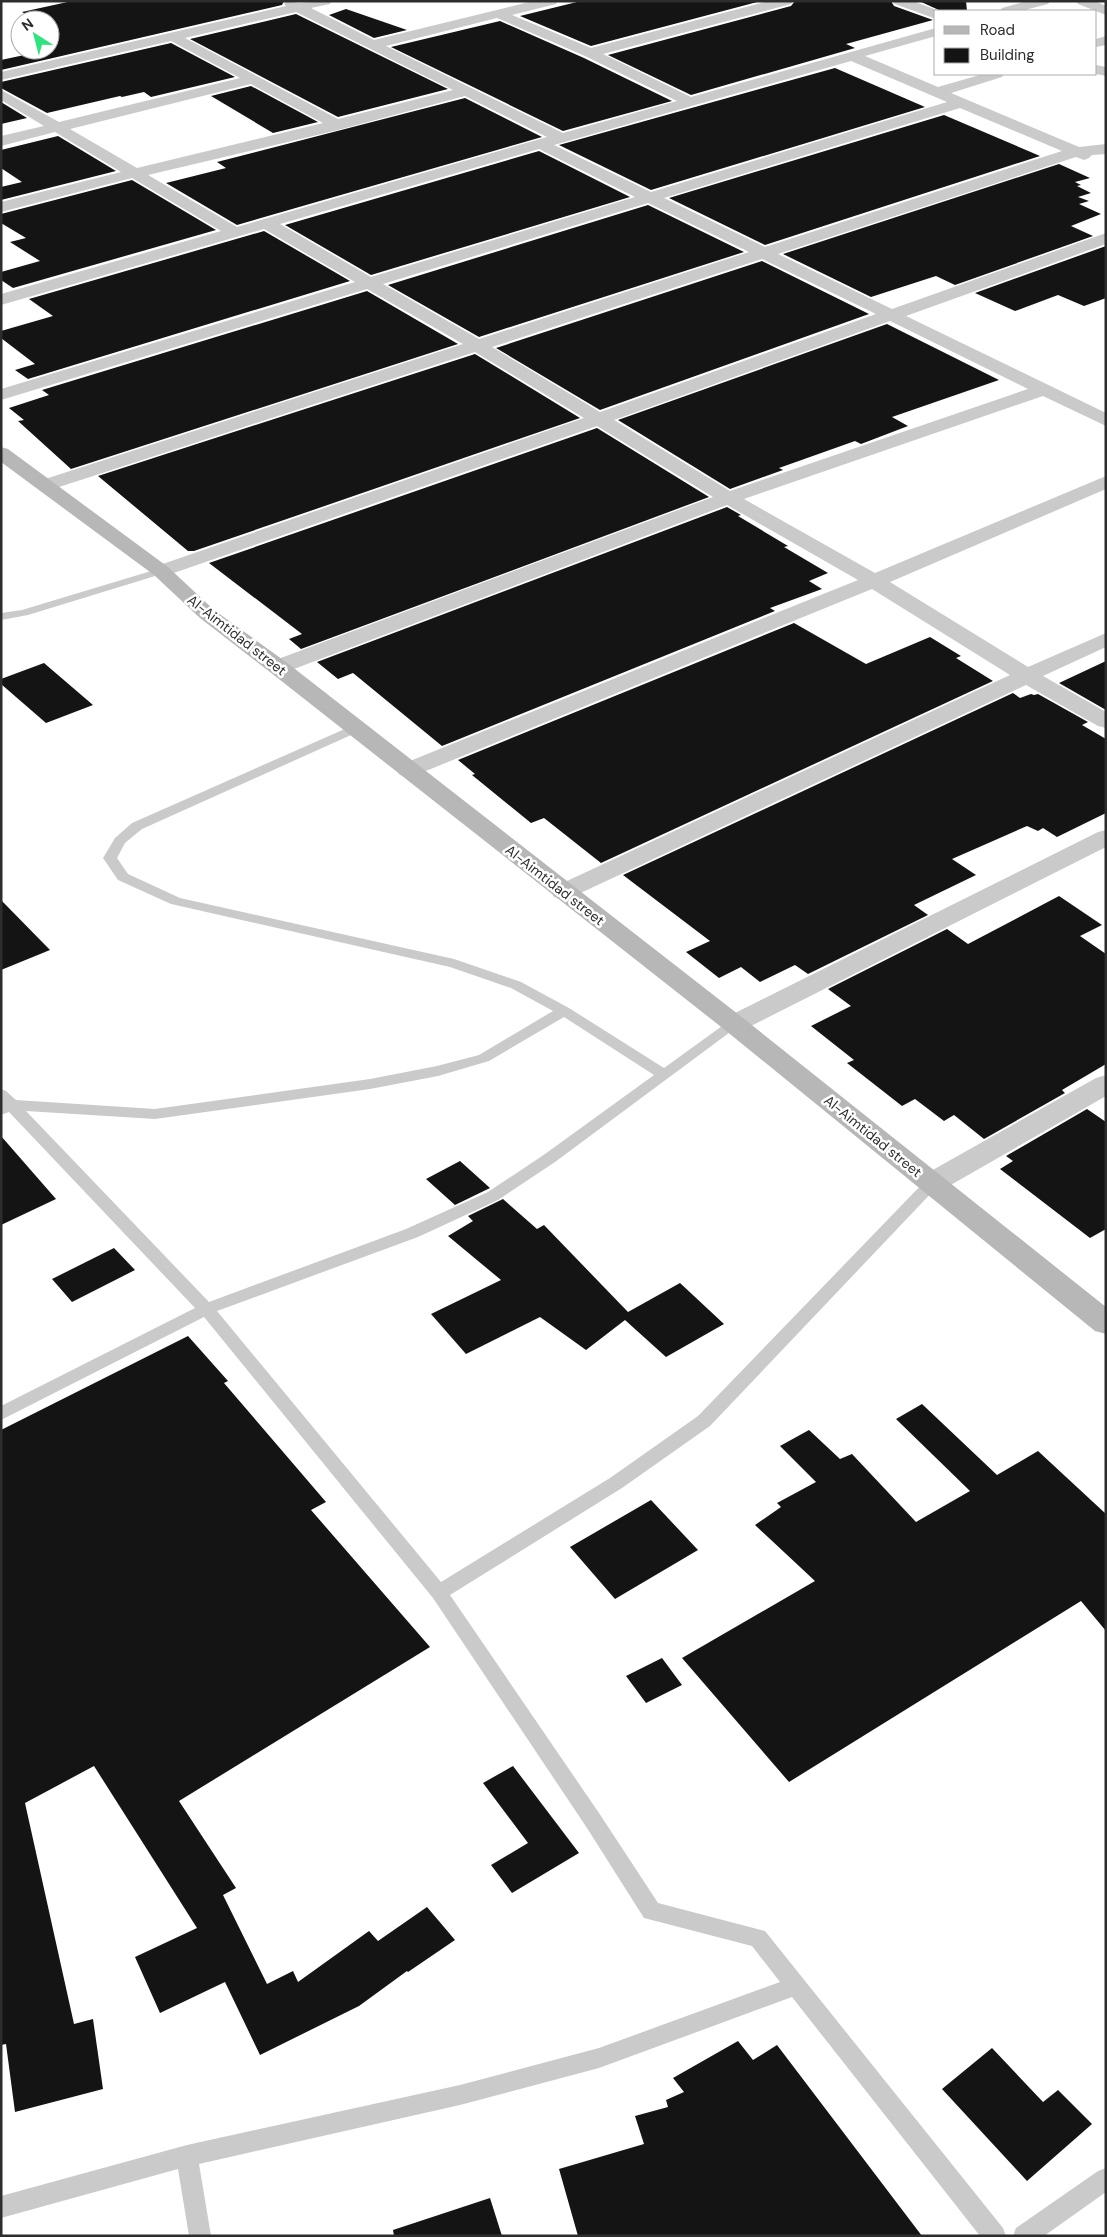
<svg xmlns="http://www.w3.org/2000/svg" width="1107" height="2237" font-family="'DM Sans',sans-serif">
<rect width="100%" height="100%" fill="#fff"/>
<!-- building -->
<path fill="#141414" d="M72,1H284L282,5L1,70V60L43,51L41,50H50V20H35L22,12Z
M581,1H761L591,46L520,16Z
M795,1H891L894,6L933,20L846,44L855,48L691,95L608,55L791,6Z
M919,1H966L967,11H941Z
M346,9L407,30L374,38L329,15Z
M296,14L448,89L338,117L190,39Z
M500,21L584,58L672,101L563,131L391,47Z
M171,43L235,77L151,97L144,92L122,97L120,96L47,113L1,88V82Z
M835,68L925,107L651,190L559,145Z
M251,86L318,122L273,133L211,96Z
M465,98L542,137L237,225L166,183L226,168L217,162Z
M1,102L27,118L1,124Z
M944,115L1040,156L765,245L669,198Z
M58,136L116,171L1,200V187L22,182L1,168V150Z
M539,151L630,197L371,275L285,225Z
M1059,164L1090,178L1075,182L1081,185L1077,186L1091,193L1078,197L1089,201L1079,204L1101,214L1071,226L1093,236L955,285L936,276L871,297L783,254Z
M132,180L216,230L13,288L1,280V272L40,261L10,242L26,238L1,223V214Z
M648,205L744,252L479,337L388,285Z
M264,231L350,281L28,379L15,370L35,364L1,338V331L53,316L29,299Z
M1106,246V298L1084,306L1058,295L1015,311L975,293Z
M762,261L869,314L600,410L496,348Z
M367,291L458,344L71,469L18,421L24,420L9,408L49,395L42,390Z
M887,324L999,380L892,417L908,426L861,444L855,441L779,468L783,470L730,489L618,420Z
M475,354L580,418L194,551H188L98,476Z
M597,428L709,497L301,649L289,639L302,634L209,563Z
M727,507L741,515L738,516L788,546L784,547L828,573L809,581L822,589L770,608L775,611L442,746L353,673L338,679L317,662Z
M794,623L866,664L930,637L961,656L956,658L993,681L601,863L544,818L531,823L472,775L475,774L458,760Z
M1106,661V710L1059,683Z
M44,663L93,705L46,723L1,684V679Z
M1013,693L1020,698L1031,694L1034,695L1038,694L1088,722L1082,725L1106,739V813L1057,837L1043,828L1038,831L1027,826L952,859L976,875L914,905L928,915L808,974L795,965L760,982L741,967L719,978L686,952L710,941L623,875Z
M1059,896L1102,925L1080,936L1106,954V1064L1062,1090L1065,1093L984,1139L954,1115L944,1121L915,1099L902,1106L847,1063L854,1060L811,1026L851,1006L828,989L947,929L968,944Z
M1,900L50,950L1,970Z
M1087,1109L1106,1122V1229L1090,1238L1000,1169L1013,1161L1006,1156Z
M1,1136L56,1199L1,1225Z
M460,1161L490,1188L455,1205L426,1179Z
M503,1199L537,1229L544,1225L628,1312L680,1283L724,1324L666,1357L625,1320L586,1350L540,1317L466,1354L431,1314L501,1280L448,1236L473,1221L468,1216Z
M114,1248L135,1270L72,1302L52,1279Z
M188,1336L228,1381L224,1383L326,1502L311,1510L430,1647L179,1801L236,1888L223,1895L267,1984L293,1971L298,1982L369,1931L378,1941L427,1907L455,1940L408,1972L407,1971L359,2006L260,2055L225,1982L160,2013L135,1957L197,1928L94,1766L25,1803L74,2024L93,2019L103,2089L15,2112L6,2044L1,2045V1430Z
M922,1404L997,1475L1038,1451L1106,1514V1631L1081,1601L789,1782L682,1658L815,1581L755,1525L781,1507L777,1503L816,1482L780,1446L809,1430L840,1459L852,1454L916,1522L970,1491L896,1419Z
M651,1500L698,1550L615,1599L570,1547Z
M662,1658L682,1685L646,1703L626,1676Z
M513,1766L579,1853L512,1893L491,1865L528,1843L483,1783Z
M738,2041L753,2060L777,2045L922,2236H578L559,2169L644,2144L635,2116L668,2107L666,2100L684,2092L673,2078Z
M992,2048L1043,2102L1058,2090L1092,2124L1027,2181L942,2089Z
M490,2198L502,2236H394L393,2230Z"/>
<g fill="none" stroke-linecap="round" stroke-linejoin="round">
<!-- lane -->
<path fill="#cacaca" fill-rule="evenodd" d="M161,568L167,571L165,573L28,615L1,620V613L22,610Z
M356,724L360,725L362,728L360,731L142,829L125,843L117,858L128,874L180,898L454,959L521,982L569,1008L664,1068L729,1021H739L741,1024L555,1162L498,1200L418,1237L217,1311L441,1582L610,1478L698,1416L927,1179H937L940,1183L937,1187L710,1426L622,1488L450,1595L601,1816L658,1903L765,1931L1003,2228L1006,2236H980L792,1997L599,2068L460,2105L199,2164L211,2236H189L178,2169L1,2218V2196L187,2145L460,2085L599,2048L780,1982L752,1946L644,1918L587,1828L433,1598L204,1317L1,1420V1406L195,1308L9,1112L1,1115V1089L6,1091L16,1100L155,1109L370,1079L437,1066L479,1055L553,1011L511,988L450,967L171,904L118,880L103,858L115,838L132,823ZM564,1017L654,1075L545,1154L488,1192L406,1229L209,1302L26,1111L155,1119L370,1089L438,1076L489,1061Z
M1106,2168V2192L1044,2236H1013L1016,2228L1098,2171Z"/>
<!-- street -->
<path fill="#cacaca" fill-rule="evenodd" d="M286,1L299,3L332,1L330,4L311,8L374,40L533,1H558L556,4L512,15L591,48L769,1H793L791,4L603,54L691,97L936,28V36L865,56L938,87L983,74H1004L1002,77L951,93L1079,147L1106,144V154L1092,155L1089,158L1084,160L1076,157L778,254L892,309L1106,233V244L906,316L1106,413V426L1043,396L744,499L875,573L1106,476V489L890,582L1028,667L1106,633V647L1043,676L1106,712V728L1098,726L1026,685L572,897L563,899L554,897L551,892L554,887L1010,675L872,589L416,775L408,777L400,775L396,770L400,765L858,580L727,505L286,672L278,674L270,672L267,667L270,662L713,497L597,426L168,575L161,577L154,575L151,571L154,567L584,418L475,352L53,489L46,491L39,489L36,485L39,481L463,344L367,289L1,400V389L355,282L264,229L1,305V294L221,231L132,178L1,212V202L121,172L55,132L1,146V136L44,126L1,100V90L59,122L240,78L171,41L1,80V72L286,6L284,4ZM296,12L453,90L338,119L185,38ZM497,18L585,56L677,101L563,133L386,46ZM851,61L947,102L651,192L554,145ZM251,84L323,123L137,168L70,129ZM465,96L547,137L237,227L148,175L338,130ZM960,108L1062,151L765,247L664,198ZM539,149L635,197L371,277L280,224ZM648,203L749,252L479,339L383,284ZM762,259L876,314L600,412L492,347ZM890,321L1028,389L730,491L614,420Z
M893,1H913L939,11H936V19L895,4Z
M1027,1H1050L1048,4L1021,11H1000L1002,8Z
M1076,1H1095L1106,6V15L1078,4Z
M1106,36V45L1096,47V39Z
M1096,65L1106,67V76L1096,74Z
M1106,830V847L743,1030L734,1032L725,1030L721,1024L725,1018L1098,832Z
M1106,1075V1096L942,1190L932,1193L922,1190L918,1183L922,1176L1096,1078Z"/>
<!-- secondary -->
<path fill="#b7b7b7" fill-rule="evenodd" d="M1,447L8,449L168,567L214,610L286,662L743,1018L1106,1307V1334L1095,1331L725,1030L270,672L200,618L154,575L1,462Z"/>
</g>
<g text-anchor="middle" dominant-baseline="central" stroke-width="5" stroke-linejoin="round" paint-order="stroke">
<!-- street labels -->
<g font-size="14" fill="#2d2d2d" stroke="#fff">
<text transform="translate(237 635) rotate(38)">Al-Aimtidad street</text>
<text transform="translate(555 885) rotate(38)">Al-Aimtidad street</text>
<text transform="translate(873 1136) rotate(39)">Al-Aimtidad street</text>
</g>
</g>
<!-- border -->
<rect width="1107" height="2237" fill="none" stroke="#2d2d2d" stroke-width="5"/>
<!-- legend -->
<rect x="934" y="10" width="162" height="65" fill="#ffffff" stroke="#ababab"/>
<rect x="944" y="26" width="25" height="8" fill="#b7b7b7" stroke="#ababab"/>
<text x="980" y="35" font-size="15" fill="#2d2d2d">Road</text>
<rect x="944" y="48" width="25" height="15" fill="#141414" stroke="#ababab"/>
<text x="980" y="60" font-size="15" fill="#2d2d2d">Building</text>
<!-- north arrow -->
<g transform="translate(35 35) rotate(324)"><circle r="24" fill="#ffffff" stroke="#ababab"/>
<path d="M0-4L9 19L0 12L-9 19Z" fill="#2fe47e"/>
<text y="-8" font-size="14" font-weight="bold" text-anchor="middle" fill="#2d2d2d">N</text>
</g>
</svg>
